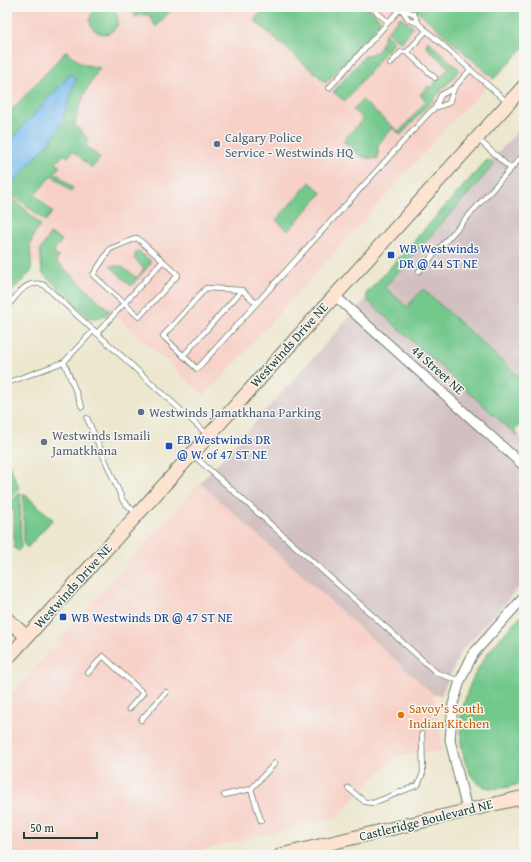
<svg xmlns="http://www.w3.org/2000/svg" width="531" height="862" font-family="'Gentium Book Plus',serif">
<rect width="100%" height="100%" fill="#f6f6f2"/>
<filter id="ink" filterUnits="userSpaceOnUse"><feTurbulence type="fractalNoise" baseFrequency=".025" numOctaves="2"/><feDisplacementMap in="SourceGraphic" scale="8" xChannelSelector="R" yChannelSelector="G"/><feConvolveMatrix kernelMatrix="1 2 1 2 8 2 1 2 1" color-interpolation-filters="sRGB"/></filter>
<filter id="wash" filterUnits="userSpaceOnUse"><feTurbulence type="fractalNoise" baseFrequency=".012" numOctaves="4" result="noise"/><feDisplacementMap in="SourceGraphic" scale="16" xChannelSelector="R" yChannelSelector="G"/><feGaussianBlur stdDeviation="0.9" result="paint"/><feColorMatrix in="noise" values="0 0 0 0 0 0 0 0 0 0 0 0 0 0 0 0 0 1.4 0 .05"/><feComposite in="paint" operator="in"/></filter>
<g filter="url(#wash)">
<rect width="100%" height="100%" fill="#ede7ce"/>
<!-- built -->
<path fill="#f7d1c8" d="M7,7H524V47L500,74L461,112L205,396L54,260L22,266L7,282Z
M200,483L434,695L443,751L397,755L336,818L180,855H7V699L102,591Z"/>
<!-- industrial -->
<path fill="#d2bfc0" d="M524,124V420L515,431L524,439V581L461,652L441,695H434L200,483Z"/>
<!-- green -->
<path fill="#73c88c" stroke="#498260" d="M90 20a14 14 0 1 1 28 0a14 14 0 1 1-28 0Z
M132,7H174L156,27L148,14L135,17Z
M266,7H367L380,19L379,24L326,83L254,20Z
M413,7H524V47L494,79Z
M399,18H402L413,27L401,43L387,31Z
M385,33L394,42L345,101L333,92L365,56L376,52L381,47Z
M427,42H429L460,70L401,135L393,128L378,145V158C362,161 355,151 343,141L363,119L353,110L362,100L399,132L426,101L420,95L428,86L431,87L449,68L426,47Z
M66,51L82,64L100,68C88,86 78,104 75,125L89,140L86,145L100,158L92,168L73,151L68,157L64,154L56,163L60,166L55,172L73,188L71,192L52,175L35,195L53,212L45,221L20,200L7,194V115Z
M489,160L494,165L385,287L407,307L423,289L524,381V420L514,431L518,434L517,436L368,301L366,294L486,161Z
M310,182L322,193L288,231L276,220Z
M7,198L18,202L41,225C24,245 33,251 31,272L7,296Z
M50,234L62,240L53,253L59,257L56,261L110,311C103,317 98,320 89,317L42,273L40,250Z
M138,251L150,260V264L131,286L110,266H121L137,278L144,269L135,259V254Z
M7,459L19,488L7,501Z
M20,492L21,548L18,551L14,548V511L7,506Z
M23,493L53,519L27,548L24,544Z
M524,613V783C512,786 498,791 485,787C462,780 457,732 462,711C464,701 468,689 472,680C484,653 505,633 524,613Z"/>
<!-- water -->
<path fill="#7abbef" stroke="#4c7c92" d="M70,75H73L76,78L62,122L50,142L7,189V144Z"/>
</g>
<g filter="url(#ink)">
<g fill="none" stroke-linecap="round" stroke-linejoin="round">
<defs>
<path id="lane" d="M371,7L388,22
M400,7L409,20L419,24L507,102
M402,9L414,14L419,24
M426,31L407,52L435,78
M390,64L401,52H407
M329,88L401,8
M435,108L441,95L454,88L470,70
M478,139L511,169
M419,271L524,154
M242,290L256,303
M7,307C18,295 26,278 44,285L208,435
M97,333L163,261L178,275L139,317L93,275L110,249L137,238L163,261
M183,356L242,290L206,288L163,336L197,369L429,113L435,108L449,103L454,88
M64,362L82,407
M7,383L64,362L94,330
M87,418L123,501L137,514
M193,455L437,673L460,681
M88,673L103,656L143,693L129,709
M141,720L166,692
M348,788L365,802L373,803L418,785L423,773L422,734
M251,789L261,821
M224,795L251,789L275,763"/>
<path id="street" d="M334,295L524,466
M467,810L450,740L453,704L460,681L473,654L524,597"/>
<path id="secondary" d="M7,619L27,637
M7,659L524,86
M281,855L524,797"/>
</defs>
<!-- lane casing -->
<use href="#lane" stroke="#67786a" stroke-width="6"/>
<!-- street casing -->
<use href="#street" stroke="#67786a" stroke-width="11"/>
<!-- secondary casing -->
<use href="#secondary" stroke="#67786a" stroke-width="15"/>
<!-- lane -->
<use href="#lane" stroke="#fff" stroke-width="4.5"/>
<!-- street -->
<use href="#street" stroke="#fff" stroke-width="9"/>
<!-- secondary -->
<use href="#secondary" stroke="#fde4d1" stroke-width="13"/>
</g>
</g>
<!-- markers -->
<g fill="#5c6f8a" stroke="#f6f6f2" stroke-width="1.5">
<circle cx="217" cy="144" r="4"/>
<circle cx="141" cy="412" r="4"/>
</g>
<g fill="#1a4fb4" stroke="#f6f6f2" stroke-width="1.5">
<rect x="387" y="251" width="8" height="8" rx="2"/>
<rect x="165" y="442" width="8" height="8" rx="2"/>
<rect x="59" y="613" width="8" height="8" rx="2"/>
</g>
<circle fill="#6b7280" stroke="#f6f6f2" stroke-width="1.5" cx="44" cy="442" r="4"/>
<circle fill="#e8710a" stroke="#f6f6f2" stroke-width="1.5" cx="401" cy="715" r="4"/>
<g text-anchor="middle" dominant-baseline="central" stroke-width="3" stroke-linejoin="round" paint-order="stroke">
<!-- service labels -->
<g font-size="13" fill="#4e5e75" stroke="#f6f6f2" text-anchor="start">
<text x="225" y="137">Calgary Police<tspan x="225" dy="15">Service - Westwinds HQ</tspan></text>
<text x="149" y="412">Westwinds Jamatkhana Parking</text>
</g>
<!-- transit labels -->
<g font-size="13" fill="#164399" stroke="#f6f6f2" text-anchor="start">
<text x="399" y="248">WB Westwinds<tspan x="399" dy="15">DR @ 44 ST NE</tspan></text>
<text x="177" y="439">EB Westwinds DR<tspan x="177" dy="15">@ W. of 47 ST NE</tspan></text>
<text x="71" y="617">WB Westwinds DR @ 47 ST NE</text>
</g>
<!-- street labels -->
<g font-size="13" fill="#1f3d34" stroke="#f6f6f2">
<text transform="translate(289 345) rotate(-48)">Westwinds Drive NE</text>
<text transform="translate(438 370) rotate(42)">44 Street NE</text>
<text transform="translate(73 586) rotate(-48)">Westwinds Drive NE</text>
<text transform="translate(426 820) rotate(-14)">Castleridge Boulevard NE</text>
</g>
<!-- worship labels -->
<g font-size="13" fill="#5b616d" stroke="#f6f6f2" text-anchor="start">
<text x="52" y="435">Westwinds Ismaili<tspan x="52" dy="15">Jamatkhana</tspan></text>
</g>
<!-- food labels -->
<g font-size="13" fill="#c56008" stroke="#f6f6f2" text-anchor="start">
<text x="409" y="708">Savoy's South<tspan x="409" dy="15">Indian Kitchen</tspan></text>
</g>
</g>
<!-- margin -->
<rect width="531" height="862" fill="none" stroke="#f6f6f2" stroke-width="24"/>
<!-- scale -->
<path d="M24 832v6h73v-6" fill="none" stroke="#1f3d34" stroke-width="2"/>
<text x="30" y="832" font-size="12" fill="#1f3d34" stroke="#f6f6f2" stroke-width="3" paint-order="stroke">50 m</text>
</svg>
